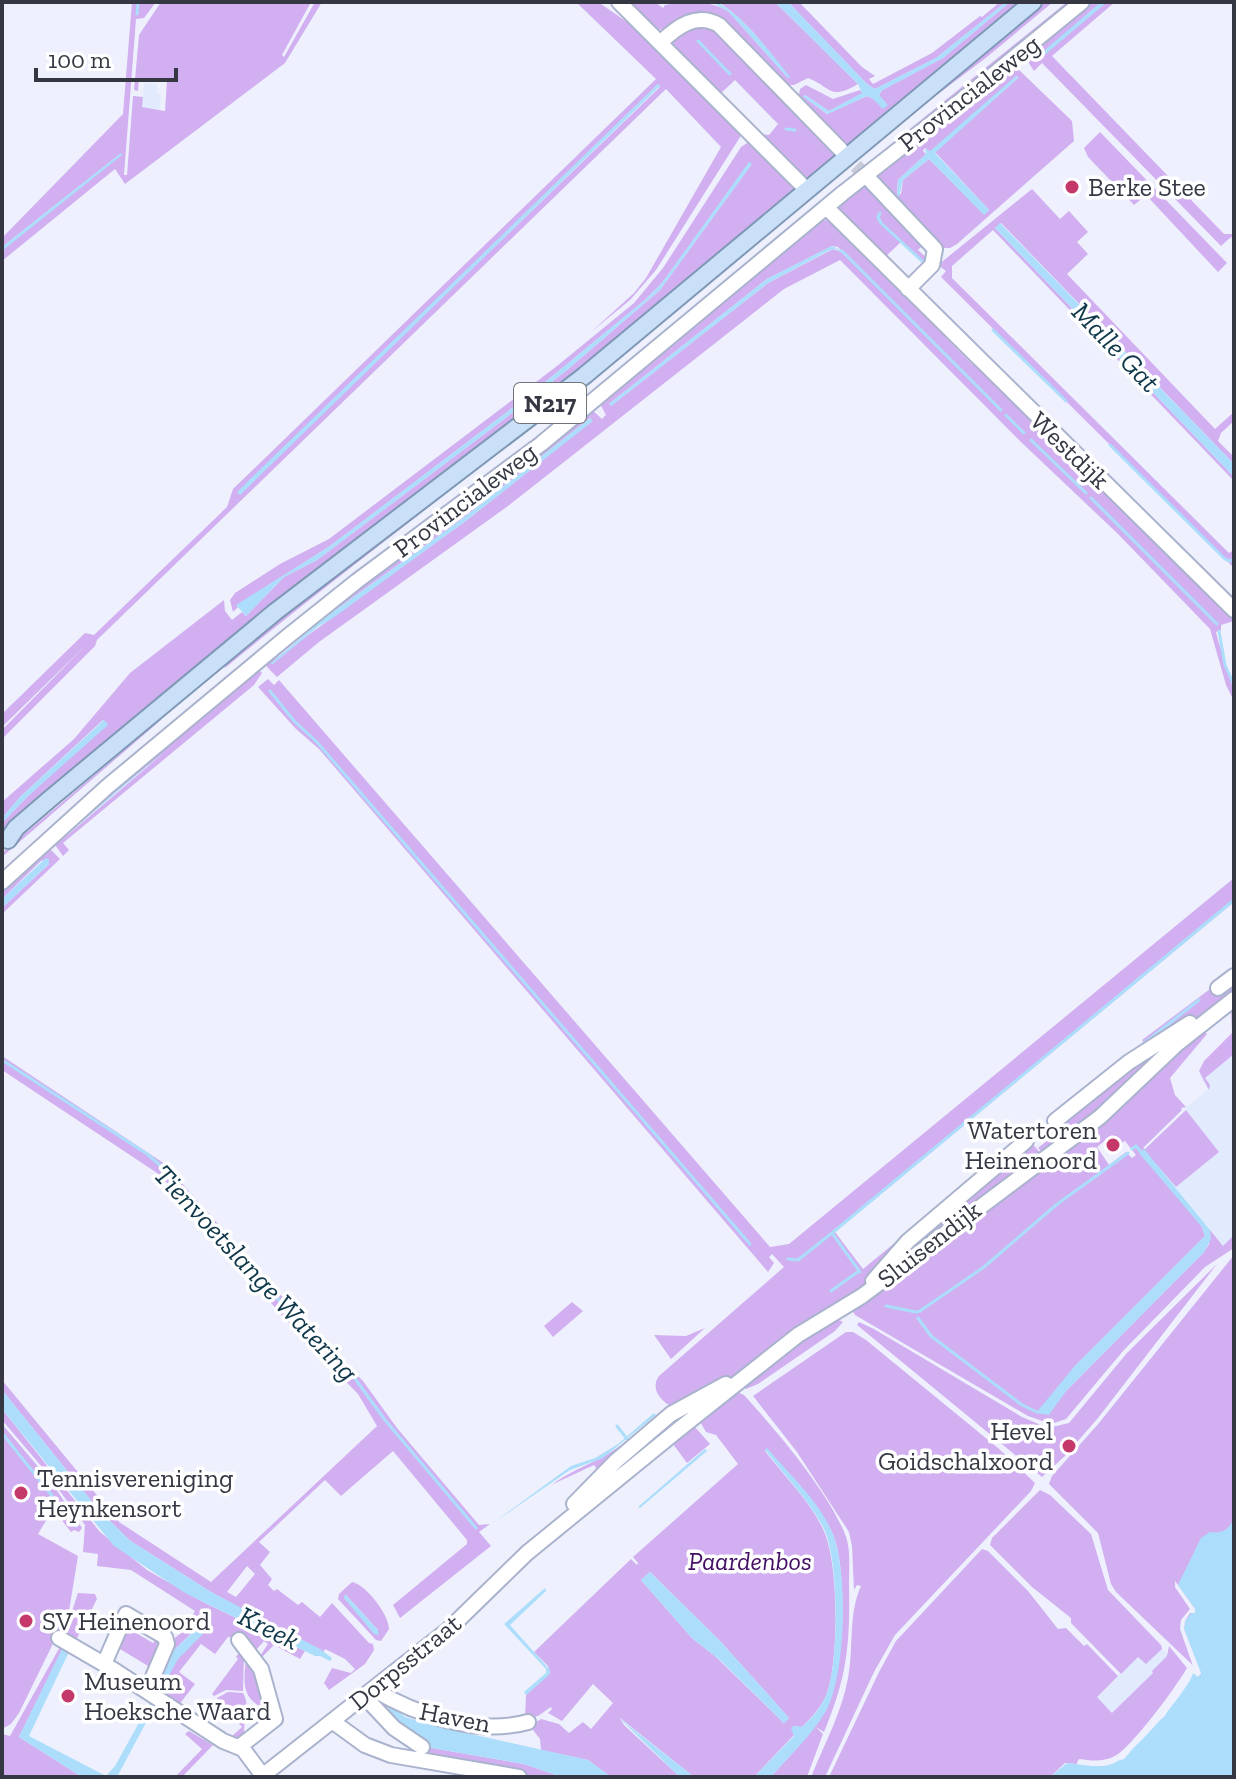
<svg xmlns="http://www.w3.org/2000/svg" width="1236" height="1779" font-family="'Zilla Slab',serif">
<rect width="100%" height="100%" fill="#eef1fd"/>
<!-- built -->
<path fill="#e2eafe" d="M144,83L157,84V93L161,94L160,109L142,107Z
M1234,1006V1235L1223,1246L1176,1187L1219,1152L1185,1108L1208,1090L1200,1076L1224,1040L1234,1032Z
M1154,1640L1170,1657L1113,1713L1097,1697Z"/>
<!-- green -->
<path fill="#d1aff0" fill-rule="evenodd" d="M132,2H156L144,18L136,19L124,175H127L133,96L143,97L142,107L165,111L167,80L139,78L138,91L134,90L139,35L161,2H311L282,55L284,57L315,2H322L285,63L125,184L115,169L2,261V251L8,245L120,154L2,247V238L123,114Z
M576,2H598L649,37L742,134L656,270L630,300L591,332L634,293L646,278L721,147L666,89L97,640L95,646L2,739V730L86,645L2,727V714L85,633L94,635L227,507L233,489L656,79ZM658,84L660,87L239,494L238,492Z
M624,2H655L663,8L665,5C686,1 712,0 729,12L788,78C770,51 746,19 718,2H775L858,84C830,101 831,87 808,78L794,85H785L721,21L657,30Z
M788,2H799L862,67L875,76L869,79L873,84L932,53L980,16L982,17L1000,2H1006L936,58L875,89L868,85Z
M1010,2H1025L846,149L798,100L800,89L806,85L833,99L860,90L863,93L829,111L805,95L804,97L827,114L867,96L887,105L879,95L882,90L943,58Z
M1041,2H1053L987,57L864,150Z
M1067,2H1076L867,169L864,166Z
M1088,2H1115L1052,56L1224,234H1233L1234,240L1231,237L1221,246L1042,63L1034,71L1025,57Z
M713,26L839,155C831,162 818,177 807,177C796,177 769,143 760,134L769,135L778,124L735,80L718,96L673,44V40L688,27Z
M1015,66L1072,121L1074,141L957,244L950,248H942L874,176ZM1017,76L1018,78L935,152L989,210L984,214L929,159L903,180L901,194H897L898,180L926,154L923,151L925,148L930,152Z
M1100,132L1227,263L1218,272L1146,195L1134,205L1088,157L1084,148Z
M747,143H754L795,187L794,191L621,339L46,791L2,837V823L27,797L107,724L103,720L20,797L4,816L2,802L74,739L130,673L224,600L225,611L232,620L242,612L246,616L284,577L317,560L499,423L567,370L660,290L751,165L749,163L662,283L646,299L527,397L330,546L237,605L238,607L233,612L230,600L235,593L280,564L329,539L557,366L634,303L663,268L741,147Z
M862,182L867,189L869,188L924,244L918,250L929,260L925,265L901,242L885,257L856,225L848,224L839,210L840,204Z
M1032,189L1060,219L1069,211L1088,232L1077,242L1088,254L1067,274L1215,429L1234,412V421L1221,433L1218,441L1234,457V464L1001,223L995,228L1234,477V481L993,230L952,266V278L1229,553L1234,550L1233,567L941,277L946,271L938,265Z
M823,220L833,221L948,334L945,337L973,365L977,362L1234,615V621L1221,625V630L1216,632C1221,654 1234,680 1234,701L1226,685L1210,629L1118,534L1021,442L840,260L784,289L508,506L319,642L277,677L267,667L266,659L591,409L602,419L606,415L599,402L818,221ZM832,246L838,247L844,253L833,249L768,283L612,405L609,404L767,279ZM590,418L592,421L467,520L271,662L323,619L462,519Z
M621,355C491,462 355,561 225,668L224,666L319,587Z
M257,668L262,673L254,685L63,843L69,850L63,856L53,842ZM166,751L63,839H58Z
M268,679L274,685L279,680L770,1247L789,1244L1234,878V902L835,1232L863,1269L897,1241L900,1245L872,1273L860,1293L729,1380L673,1407C660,1401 650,1388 659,1376L784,1267L772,1254L769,1257L774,1263L768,1272L319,749L296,729L258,687Z
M161,719V720L2,857V853Z
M44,848H49L60,859L2,914V908L49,864V859L41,861L2,899V888Z
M1234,978V994L1209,1012L1147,1046L1142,1040L1210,989L1214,993Z
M1234,1004V1054L1205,1078L1210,1085L1209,1090L1199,1071L1204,1061L1232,1033L1231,1009Z
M1186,1027L1113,1100L1043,1153L1038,1148L1048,1140L1046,1137L1072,1112Z
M1202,1029L1207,1034L1170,1078L1175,1095L1186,1107L1181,1108L1182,1110L1143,1148L1145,1149L1186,1110L1219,1152L1176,1187L1143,1149L1202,1227L1205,1236L1074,1367L1048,1413L1066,1391L1204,1252L1209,1244L1210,1230L1223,1246L1234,1235V1248L1205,1267L1123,1351L1066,1419L1051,1424L1028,1416L855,1315L852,1310ZM1112,1135L1120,1144L1125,1141L1136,1155L1132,1158L1126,1152L1109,1165L1097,1147Z
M2,1056L165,1164L310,1328L363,1381L397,1428L479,1525L490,1524L479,1532L491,1546L400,1618L393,1605L467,1544V1540L393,1451L341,1496L325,1480L259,1542L270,1552L260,1565L272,1579L268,1585L274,1591L277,1589L298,1605L302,1602L320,1617L332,1603L369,1643L373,1644L374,1650L365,1664L329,1690L324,1683L332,1668L351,1673L355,1669L345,1659L325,1649L323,1653L319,1651L211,1592L129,1540L98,1509L2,1390V1380L119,1522L211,1582L377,1426L358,1394L285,1319L160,1175L2,1070ZM247,1566L255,1574L236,1597L227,1592Z
M1030,1141L1041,1154L877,1281L894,1258Z
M1234,1255V1528L1203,1675L1116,1592L1111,1584L1098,1533L1049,1484L1052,1476L1099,1423Z
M1217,1264L1098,1418L1065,1456L1042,1477L857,1325L859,1322L874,1329L1022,1417L1048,1428L1069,1423L1127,1353Z
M572,1302L583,1311L553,1337L544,1326Z
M835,1318L843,1322L835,1331L758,1384L746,1389L744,1386L779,1354Z
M705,1328L671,1359L654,1335L686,1336Z
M846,1332H853L866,1340L998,1448L1035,1483L1031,1491L895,1635L874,1672L825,1777H811C824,1745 842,1712 848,1678C854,1648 848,1614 861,1586L857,1585L854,1590L852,1546L849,1532L797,1452L753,1396Z
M737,1392L744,1395C776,1430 827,1490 845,1534C851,1549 849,1566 849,1582C850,1644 848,1674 824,1732L816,1727L823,1734L807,1777H771C789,1756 811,1735 825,1711C845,1678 849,1564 831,1530C816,1500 789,1474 767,1449L765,1451C784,1476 810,1501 823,1529C839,1561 839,1660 827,1693C822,1707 812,1717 802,1727L793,1726L794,1735L754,1777H694L620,1718L624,1725L680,1777H611L588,1760L541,1750L540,1739L530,1726L541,1719L559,1724L569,1733L583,1722L591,1729L613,1703L593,1684L562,1721L548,1713L552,1709L551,1707L538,1716L525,1719L526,1695L550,1673L548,1666L534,1652L631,1559L637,1565L638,1563L633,1557L738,1464L716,1435L706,1432L699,1420ZM650,1572L721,1642L789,1718L784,1723L716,1657L692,1638L641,1580Z
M2,1409L100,1532L147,1570L203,1602L305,1651L300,1659L274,1645L262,1657L260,1656L268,1644L264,1641L256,1650L234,1638L228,1637L215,1654L201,1644L179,1672L195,1684L178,1706L153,1688L170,1642L181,1633L195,1611L131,1570L97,1566L98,1554L83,1552L85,1525L42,1467L2,1420ZM202,1623L208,1628L181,1654L167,1676L165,1663L171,1653Z
M2,1424L52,1483L82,1528L79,1532L74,1530L71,1532L53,1509L38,1534L78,1556L69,1611L19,1713L11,1724L2,1729Z
M694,1426L710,1444L687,1463L670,1440Z
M620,1446L621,1449L600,1473L594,1465L551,1485C573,1469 598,1462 620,1446Z
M1040,1490L1050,1495L1091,1534L1108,1590L1161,1645L1162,1649L1146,1664L1138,1657L1121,1674L1071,1623V1618L1032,1587L990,1545L992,1538Z
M982,1549L988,1551L1028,1591L1058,1629L1066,1628L1084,1646L1087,1644L1118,1676L1097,1697L1112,1713L1153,1673L1152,1671L1167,1656L1169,1646L1187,1668C1177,1686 1131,1748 1115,1756C1103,1762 1092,1761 1079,1759L1077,1764L1065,1763L1050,1777H829L879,1672L896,1641Z
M352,1582C365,1584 389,1614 389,1629L381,1641L376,1640L338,1599L339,1594ZM346,1595L378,1630V1635L344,1598Z
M78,1593L95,1594L97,1599L74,1644L64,1635Z
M124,1624H134L131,1630L153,1643L157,1638L163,1644L158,1646L151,1659L153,1663L146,1684L142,1681L148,1666L120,1649L112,1662Z
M61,1645L71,1648L68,1654L62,1650L19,1737L82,1777H2V1734L10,1736Z
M240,1651L244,1655L243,1691L226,1690L214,1696L212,1694L238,1659L236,1657Z
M246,1659L258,1670L267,1710C242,1699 243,1685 246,1659Z
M228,1692L243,1693C252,1709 241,1721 245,1736L233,1742L229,1739L242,1727L217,1698Z
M189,1731L213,1745L182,1777H175L202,1749L185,1734Z
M426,1747L524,1764L562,1777H525L417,1759Z"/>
<!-- water -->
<path fill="#acdefb" d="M712,2C733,2 776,59 790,77L788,78L729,12Z
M775,2H788L868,85L875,89L936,58L1006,2H1010L943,58L881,91L879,95L888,105L883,109L872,98L867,96L828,114L803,97L805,95L829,111L862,93L858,84Z
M1101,2H1107L1041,58L1039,55Z
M1016,76L1018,78L935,153L989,210L984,215L929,159L903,180L899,197L897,195L898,180L926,154L925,149L930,151Z
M658,84L660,86L240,495L237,492Z
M121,153L122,155L2,251V247Z
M749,162L752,164L660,290L567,370L499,423L317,560L284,577L246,616L236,605L330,546L527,397L646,299L662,283Z
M1000,223L1234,464V477L995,228Z
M832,246L845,252L843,254L836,249L830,250L768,283L611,406L609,404L767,279Z
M590,418L593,421L467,520L333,618L319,626L273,664H270L323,619L462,519Z
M104,720L108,725L27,797L2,823V818L20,797Z
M165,751L62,839H58Z
M46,858L49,859V864L2,908V899Z
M1144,1149L1210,1230L1211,1239L1204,1252L1066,1391L1049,1415L1036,1413L1074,1367L1205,1236L1202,1227L1139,1153Z
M2,1390L98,1509L129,1540L211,1592L320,1649L332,1658L330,1661L320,1656H315L185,1593L114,1546L2,1409Z
M654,1413L656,1415L603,1458L570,1470L490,1525L571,1466L595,1458L618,1444Z
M767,1448C789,1474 817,1499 831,1530C849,1567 846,1675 826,1711C812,1735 789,1756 771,1777H754L794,1736L791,1729L793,1726L802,1727C813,1717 822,1707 827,1693C839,1661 839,1560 824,1529C810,1501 784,1475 765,1450Z
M705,1449L707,1451L640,1508L638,1507Z
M1234,1519V1777H1050L1067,1763C1082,1764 1102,1770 1116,1762C1133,1754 1189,1690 1193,1673L1201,1674L1184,1629L1185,1621L1195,1609L1178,1585L1201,1538L1210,1532C1223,1533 1227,1531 1234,1519Z
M650,1572L721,1642L789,1718L784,1723L721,1661L692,1638L641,1580Z
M545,1588L546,1591L510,1625L550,1670L549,1675L526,1695L524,1692L546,1673V1669L504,1624Z
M345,1594L378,1630L379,1635L374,1634L344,1598Z
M203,1623L209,1628L178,1659L162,1688L156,1686L171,1653Z
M62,1649L68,1654L29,1736L106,1776L115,1766L151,1701L156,1704L117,1777H82L19,1737Z
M391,1706L405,1717L435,1726L588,1760L611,1777H562L524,1764L426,1747L385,1712Z
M619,1718L694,1777H680Z"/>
<!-- pier -->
<path fill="#eef1fd" d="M1175,1581L1195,1609V1613H1190L1185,1621L1184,1629L1201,1673L1198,1677L1193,1673L1164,1717L1153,1725L1124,1759L1099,1766L1077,1764L1078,1760L1099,1762L1123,1755L1150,1723L1161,1714L1187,1679L1190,1670L1194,1669L1180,1629L1181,1620L1190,1609L1175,1587Z"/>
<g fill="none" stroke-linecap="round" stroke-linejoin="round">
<!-- stream -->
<path stroke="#acdefb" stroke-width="3" d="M137,14L138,2
M698,41L730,74
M786,129L795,130
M880,213L878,217L881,223L923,262
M842,251L1001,410
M993,330L1066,401
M1006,415L1024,433
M1031,440L1086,493
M1110,445L1225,559L1230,561L1234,559
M1091,498L1217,624
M1219,631L1225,665L1234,685
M270,691L294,721L316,741L750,1244
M1138,1048L1199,1000
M2,1060L147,1154L167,1171L284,1306L356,1380L385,1420L476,1528
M1132,1149L1136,1146L1141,1152
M832,1233L1234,900
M788,1259L798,1260L832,1233L860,1272
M831,1291L859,1271
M886,1306L916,1312L920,1311L984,1267L1056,1205L1128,1153
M918,1318L931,1336L1022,1405L1037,1412
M617,1426L627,1439
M2,1433L76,1526"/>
<!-- minor-tunnel -->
<path stroke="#c9ccd8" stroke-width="14" stroke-dasharray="14 7" stroke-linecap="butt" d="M841,151L870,180"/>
<defs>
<path id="minor" d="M619,2L807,190
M661,42C677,27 696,12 719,25L841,150
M870,180L935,249L932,265L908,289
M826,207L1234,610
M2,882L108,786L287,637L357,581L541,444L843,193L977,88L1082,2
M1218,988L1234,976
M1055,1121L1129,1062L1190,1023
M873,1281L908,1241L1026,1141
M574,1504L616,1461L671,1414L726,1384
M59,1638L114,1670L223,1741L243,1749L263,1776
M239,1640L261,1669L275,1719L239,1747
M104,1664L126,1614L165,1637L167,1644L147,1691
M373,1689C416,1715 478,1736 528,1722
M364,1696L394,1728L422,1747
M332,1721L365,1745L391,1755L519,1777
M261,1777L449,1629L527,1553L678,1430L798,1335L862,1296L1100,1117L1177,1044L1234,999"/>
<path id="major" d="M8,840L16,828L51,798L275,612L584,376L1033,2"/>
</defs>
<!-- minor casing -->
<use href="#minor" stroke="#aab3cd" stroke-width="18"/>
<!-- major casing -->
<use href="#major" stroke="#7f98b5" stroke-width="20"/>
<!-- minor -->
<use href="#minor" stroke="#fff" stroke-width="14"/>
<!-- major -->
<use href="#major" stroke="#cae0f8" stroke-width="16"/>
</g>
<!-- markers -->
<g fill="#c5396a" stroke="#fff" stroke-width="3">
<circle cx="1072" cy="187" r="8"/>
<circle cx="1113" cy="1145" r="8"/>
<circle cx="1069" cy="1446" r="8"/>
<circle cx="21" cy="1493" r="8"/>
<circle cx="26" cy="1621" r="8"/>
<circle cx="68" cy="1696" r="8"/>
</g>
<g text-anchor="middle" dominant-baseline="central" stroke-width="7" stroke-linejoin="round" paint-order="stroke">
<!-- shield labels -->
<rect fill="#fff" stroke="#72747b" stroke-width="2" x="514" y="383" width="72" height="40" rx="6"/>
<g font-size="24" font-weight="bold" fill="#353843">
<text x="550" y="403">N217</text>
</g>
<!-- street labels -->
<g font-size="26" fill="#353843" stroke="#fff">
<text transform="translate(969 93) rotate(-38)">Provincialeweg</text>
<text transform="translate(1070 450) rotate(44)">Westdijk</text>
<text transform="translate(465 500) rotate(-37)">Provincialeweg</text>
<text transform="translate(929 1244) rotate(-38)">Sluisendijk</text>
<text transform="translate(405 1662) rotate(-39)">Dorpsstraat</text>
<text transform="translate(455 1717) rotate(11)">Haven</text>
</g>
<!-- poi labels -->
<g font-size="26" fill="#353843" stroke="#fff" text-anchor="start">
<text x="1088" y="187">Berke Stee</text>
<text x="1097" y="1130" text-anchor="end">Watertoren<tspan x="1097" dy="30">Heinenoord</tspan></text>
<text x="1053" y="1431" text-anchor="end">Hevel<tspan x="1053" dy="30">Goidschalxoord</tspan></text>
<text x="37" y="1478">Tennisvereniging<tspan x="37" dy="30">Heynkensort</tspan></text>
<text x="42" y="1621">SV Heinenoord</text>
<text x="84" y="1681">Museum<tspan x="84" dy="30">Hoeksche Waard</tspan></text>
</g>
<!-- park labels -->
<g font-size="26" font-style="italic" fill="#430e64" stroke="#fff">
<text x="750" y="1561">Paardenbos</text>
</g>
<!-- water labels -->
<g font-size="28" font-style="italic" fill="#10384b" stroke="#fff">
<text transform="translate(1116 347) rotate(46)">Malle Gat</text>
<text transform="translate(256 1273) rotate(47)">Tienvoetslange Watering</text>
<text transform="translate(269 1628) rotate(26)">Kreek</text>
</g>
</g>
<!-- border -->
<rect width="1236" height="1779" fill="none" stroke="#353843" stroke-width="8"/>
<!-- scale -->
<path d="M36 68v12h140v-12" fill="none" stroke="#353843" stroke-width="4"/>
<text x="48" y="68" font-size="24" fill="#353843" stroke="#ffffff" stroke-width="6" paint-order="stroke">100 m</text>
</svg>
